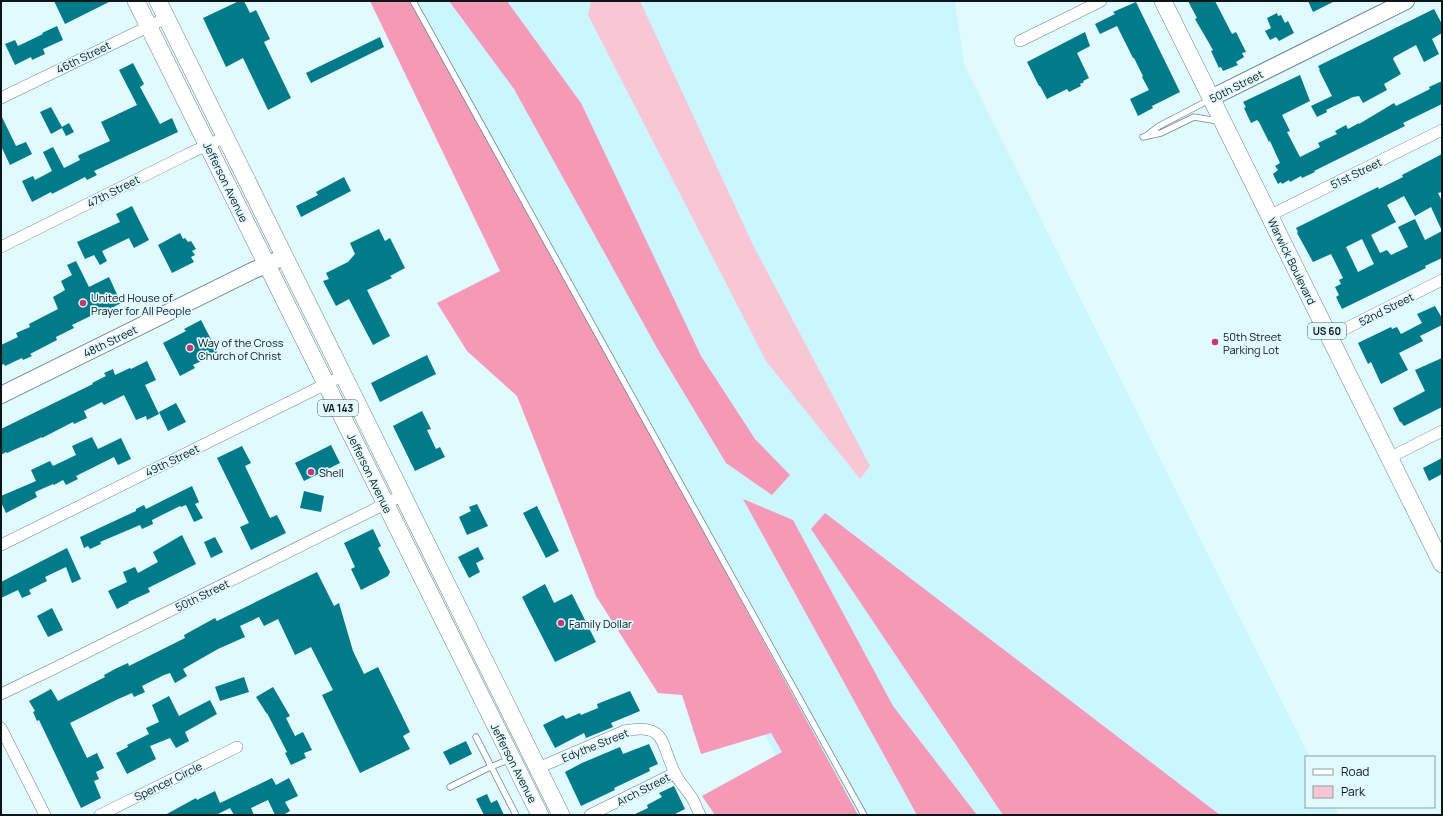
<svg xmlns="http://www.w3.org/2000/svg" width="1443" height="816" font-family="Manrope,sans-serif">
<rect width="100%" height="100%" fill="#e0faff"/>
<!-- built -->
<path fill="#ccf6fe" d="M402,1H955L964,64L1198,535L1310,757H1306V807H1335L1339,815H805Z"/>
<!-- green -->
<path fill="#f9c6d5" d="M591,1H640L753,245L870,466L860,479L766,361L588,15Z"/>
<!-- forest -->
<path fill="#f599b6" d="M370,1H415L858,815H715L702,796L782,752L771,733L701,754L682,695L658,693L596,596L517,396L467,351L437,303L500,271Z
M449,1H507L581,103L701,356L755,439L790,475L772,495L726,463L657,348L514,89Z
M743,499L793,520L893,706L977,815H917Z
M825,513L1220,815H1003L811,529Z"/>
<!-- building -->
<path fill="#017b8a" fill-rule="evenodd" d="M54,1H111L65,24Z
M239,1H244L250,13L256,10L270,39L264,42L291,98L268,110L243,58L226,67L203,18Z
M1188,1H1215L1232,34L1236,32L1246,52L1242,53L1244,57L1236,62L1238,65L1223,71L1221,67L1219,68L1211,51L1213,50L1195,19L1197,18Z
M1308,1H1335L1313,12Z
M1136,2L1180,92L1152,106L1153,108L1138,116L1130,99L1149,90L1142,77L1143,76L1134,58H1133L1117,26L1100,34L1095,24L1115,14L1113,12Z
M1434,9L1442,24V33L1432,39L1439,54L1424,62L1416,45L1394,57L1393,59L1401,74L1384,84L1387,90L1363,103L1359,96L1353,97L1326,110L1327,112L1317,117L1311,106L1332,96L1319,70H1320L1318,66Z
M1277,13L1278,16L1281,15L1285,23L1288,21L1294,33L1279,41L1276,37L1270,40L1265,31L1271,28L1267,18Z
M57,26L63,40L43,49L45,54L32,60L31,57L15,65L5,44L15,40L18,46L43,34L42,33Z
M1085,32L1090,46L1077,53L1089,78L1083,81L1084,82L1080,84L1081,86L1069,92L1067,89L1047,99L1040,86H1039L1027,62Z
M380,37L384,47L311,83L306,73Z
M133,63L144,84L140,87L160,124L172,118L178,132L94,171L97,175L87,180L85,177L52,194L51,192L32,202L22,181L33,176L35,180L52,171L43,152L53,147L64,168L80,160L78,156L79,155L110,141L101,122L137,105L119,70Z
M1300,75L1310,101L1282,115L1290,131L1287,132L1300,157L1320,147L1318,143L1337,134L1335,131L1346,125L1348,129L1359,123V124L1394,103L1396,106L1430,89L1429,87L1442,81V104L1403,123L1405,126L1314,171L1315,172L1302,178L1301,176L1290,182L1289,180L1282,184L1281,182L1278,184L1273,174L1278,170L1275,166L1280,163L1270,141L1269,142L1259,122L1257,120L1251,123L1244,108L1246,107L1243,102Z
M51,107L62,127L69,123L74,132L66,136L62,128L51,134L40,112Z
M1,115L16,146L26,142L32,154L10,165L1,146Z
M1442,154V192L1438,193L1442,201V231L1431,207L1415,216L1404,196L1387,205L1396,222L1371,235L1380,253L1387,250L1391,255L1408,247L1398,227L1415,219L1425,240L1442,231V258L1425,266L1426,268L1342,309L1336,297L1339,295L1335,287L1341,284L1339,280L1343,278L1331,254L1313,262L1297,233L1298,232L1296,228L1378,187L1379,189L1403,177L1402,175ZM1362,239L1374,264L1358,272L1346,247Z
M344,177L351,191L301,217L296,206L318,195L316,192Z
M132,206L149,240L134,248L129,238L102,251L107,261L100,265L94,255L85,259L77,242L120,222L116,214Z
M379,229L385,241L390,238L405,268L390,276L392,278L367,290L390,336L373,345L349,299L336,306L323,281L329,279L326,273L348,262L355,254L350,243Z
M180,233L183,239L185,238L188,242L191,241L196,249L192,251L195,255L191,257L194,262L172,273L158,245Z
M76,261L89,287L109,277L121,303L108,310L107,308L72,325L74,328L56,337L57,340L30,354L32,356L23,360L22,358L5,366L4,364L1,365V345L18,337L16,333L30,327L29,324L58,309L53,297L65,290L61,281L72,275L67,265Z
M1435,306L1442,318V325L1420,336L1423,341L1399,353L1408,370L1381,384L1371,362L1368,364L1358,343L1391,327L1392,329L1397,327L1401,334L1422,323L1417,314Z
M201,320L218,353L193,365L195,368L180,376L163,343L186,331L184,329Z
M427,355L436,374L380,402L371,383Z
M1442,358V407L1404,426L1401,422H1400L1393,408L1425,391L1415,370Z
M147,361L156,380L145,385L159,414L147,420L146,416L136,420L124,395L104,405L102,402L84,411L87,418L74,424L73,422L42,438V437L7,453L6,452L1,455V429L93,384L92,383L106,376L104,373L113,369L115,375L130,368L131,369Z
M176,403L186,422L168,431L159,412Z
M422,411L431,429L427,430L436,449L440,447L445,457L415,471L393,426Z
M92,437L98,449L121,438L131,459L118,465L114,457L76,476L78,479L66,485L63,480L54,485L53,484L35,492L37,497L6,513L1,502V496L36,481L31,470L50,461L53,466L76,455L72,446Z
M331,445L340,463L304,481L295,463Z
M242,446L251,463L245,466L270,518L277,515L286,533L251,550L240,527L249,523L217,458Z
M1442,458V474L1429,481L1423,468Z
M192,486L199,502L195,504L203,518L194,522L186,505L181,507L180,506L152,520L153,524L142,529L140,525L100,542L101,544L90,549L88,546L84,548L80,537L136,511V509L144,505L146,509Z
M304,491L324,496L321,512L300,508Z
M477,504L488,526L467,535L459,517L471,511L469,507Z
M537,506L559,551L546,558L523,513Z
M373,529L381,546L378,548L390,572L388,576L361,590L351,569L355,567L344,543Z
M182,535L196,564L148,588L150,592L128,602L129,603L117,609L108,591L127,582L123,572L135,567L138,573L158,562L153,552Z
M215,537L223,552L211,558L204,542Z
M478,547L484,559L476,563L480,572L469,578L458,557Z
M67,548L81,579L72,583L66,567L45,577L47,581L29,590L31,594L22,598L18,590L1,598V582Z
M317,572L334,606L339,603L353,651L364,674L378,667L410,732L403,736L410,749L360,773L322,695L333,690L311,647L295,655L278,619L264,626L259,617L240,626L245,637L218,649L183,669L187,676L175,683L170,673L164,675L142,686L145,692L134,697L132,693L116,700L70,723L87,758L97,753L104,768L96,772L99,779L94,781L101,798L81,808L39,720L37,721L33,712L35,711L29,701L51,689L58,701L105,677L104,675L117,668L128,663L129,666L185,638L184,635L215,618L217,621Z
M545,584L554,603L572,594L596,642L555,662L522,597Z
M52,608L63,630L48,637L37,616Z
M244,677L249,692L220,701L215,687Z
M273,687L290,716L286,718L295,736L303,732L312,750L304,753L306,758L291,765L285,753L287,752L267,713V714L256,697Z
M630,691L640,711L611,723L613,727L586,738L584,733L555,748L543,725L563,715L566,719L580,713L581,715L598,708L597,704Z
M169,696L179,716L210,700L217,714L185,732L189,741L176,748L170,738L150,746L156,759L127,774L116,753L128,747L127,745L149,734L146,728L159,722L152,705Z
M466,741L472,754L450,765L443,752Z
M649,744L658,764L649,768L650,771L614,788L615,790L581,806L565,772L582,763L620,747L623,754Z
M272,778L276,785L289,778L298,796L285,802L290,811L283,815H275L268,800L251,808L254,815H234L230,808L216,815H165L196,798L197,800L215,791L220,803Z
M674,786L685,809L673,815H633L648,808L647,805L662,797L659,793Z
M487,794L491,803L497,800L504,815H484L476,799Z"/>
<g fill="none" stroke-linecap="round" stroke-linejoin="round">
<defs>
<path id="lane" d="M413,1L864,815
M1146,136L1159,126L1209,100
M1143,137L1161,133L1194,117L1218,121
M476,737L516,815
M450,787L486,769L510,759"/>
<path id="street" d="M1020,41L1101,1
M1,98L166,18
M1269,216L1442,130
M1,247L188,154L225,137
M1329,337L1442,280
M1389,458L1442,431
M1,545L344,375
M1,694L57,667L403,495
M1,728L45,815
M538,768L624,731C669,722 660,746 676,775C680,783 687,790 692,798C695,803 697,809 700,815
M100,815L237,747
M590,815L675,773"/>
<path id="secondary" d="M1211,98L1406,1
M1,395L252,271L284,257"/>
<path id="primary" d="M136,1L540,815
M158,1L561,815
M1163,1L1442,564"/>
</defs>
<!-- lane casing -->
<use href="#lane" stroke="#69868b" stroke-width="7"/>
<!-- street casing -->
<use href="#street" stroke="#69868b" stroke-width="12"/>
<!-- secondary casing -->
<use href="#secondary" stroke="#69868b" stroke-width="18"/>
<!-- primary casing -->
<use href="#primary" stroke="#69868b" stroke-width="18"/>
<!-- lane -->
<use href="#lane" stroke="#fff" stroke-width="5.5"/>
<!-- street -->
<use href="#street" stroke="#fff" stroke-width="11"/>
<!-- secondary -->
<use href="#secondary" stroke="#fff" stroke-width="16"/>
<!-- primary -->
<use href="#primary" stroke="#fff" stroke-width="17"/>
</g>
<!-- markers -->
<g fill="#c33972" stroke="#e0faff" stroke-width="1.5">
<circle cx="83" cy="303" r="4"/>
<circle cx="1215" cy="342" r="4"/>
<circle cx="190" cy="348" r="4"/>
<circle cx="311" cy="472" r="4"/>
<circle cx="561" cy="623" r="4"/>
</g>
<g text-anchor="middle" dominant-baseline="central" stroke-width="3.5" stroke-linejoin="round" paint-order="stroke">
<!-- shield labels -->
<g fill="#e0faff" stroke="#4b5a5d" stroke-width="1">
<rect x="1308" y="323" width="38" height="16" rx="3"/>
<rect x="318" y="400" width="40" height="16" rx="3"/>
</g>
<g font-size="10" font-weight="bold" fill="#0b1618">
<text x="1327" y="331">US 60</text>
<text x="338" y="408">VA 143</text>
</g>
<!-- street labels -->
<g font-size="11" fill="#0b1618" stroke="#e0faff">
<text transform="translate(83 57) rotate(-26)">46th Street</text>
<text transform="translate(1236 86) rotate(-27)">50th Street</text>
<text transform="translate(1356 173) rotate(-26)">51st Street</text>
<text transform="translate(226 182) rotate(64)">Jefferson Avenue</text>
<text transform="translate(113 191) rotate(-27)">47th Street</text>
<text transform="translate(1292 261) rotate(64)">Warwick Boulevard</text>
<text transform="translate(1386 309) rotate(-27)">52nd Street</text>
<text transform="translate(110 341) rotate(-26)">48th Street</text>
<text transform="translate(172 460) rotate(-26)">49th Street</text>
<text transform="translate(370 473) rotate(64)">Jefferson Avenue</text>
<text transform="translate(202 595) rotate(-26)">50th Street</text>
<text transform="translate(595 745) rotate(-22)">Edythe Street</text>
<text transform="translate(514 763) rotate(63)">Jefferson Avenue</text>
<text transform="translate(168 781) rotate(-26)">Spencer Circle</text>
<text transform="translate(643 789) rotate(-27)">Arch Street</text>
</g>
<!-- poi labels -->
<g font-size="11" fill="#0b1618" stroke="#e0faff" text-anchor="start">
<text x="91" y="297">United House of<tspan x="91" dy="13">Prayer for All People</tspan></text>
<text x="1223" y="336">50th Street<tspan x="1223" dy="13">Parking Lot</tspan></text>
<text x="198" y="342">Way of the Cross<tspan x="198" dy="13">Church of Christ</tspan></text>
<text x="319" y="472">Shell</text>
<text x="569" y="623">Family Dollar</text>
</g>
</g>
<!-- border -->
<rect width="1443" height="816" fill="none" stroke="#0b1618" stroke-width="4"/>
<!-- legend -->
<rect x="1305" y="756" width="130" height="52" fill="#e0faff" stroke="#8b9fa3"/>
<rect x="1313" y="769" width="20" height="6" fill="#ffffff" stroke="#8b9fa3"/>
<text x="1341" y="776" font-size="12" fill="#0b1618">Road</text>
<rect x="1313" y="786" width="20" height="12" fill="#f9c6d5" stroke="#8b9fa3"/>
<text x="1341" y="796" font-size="12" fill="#0b1618">Park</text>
</svg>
